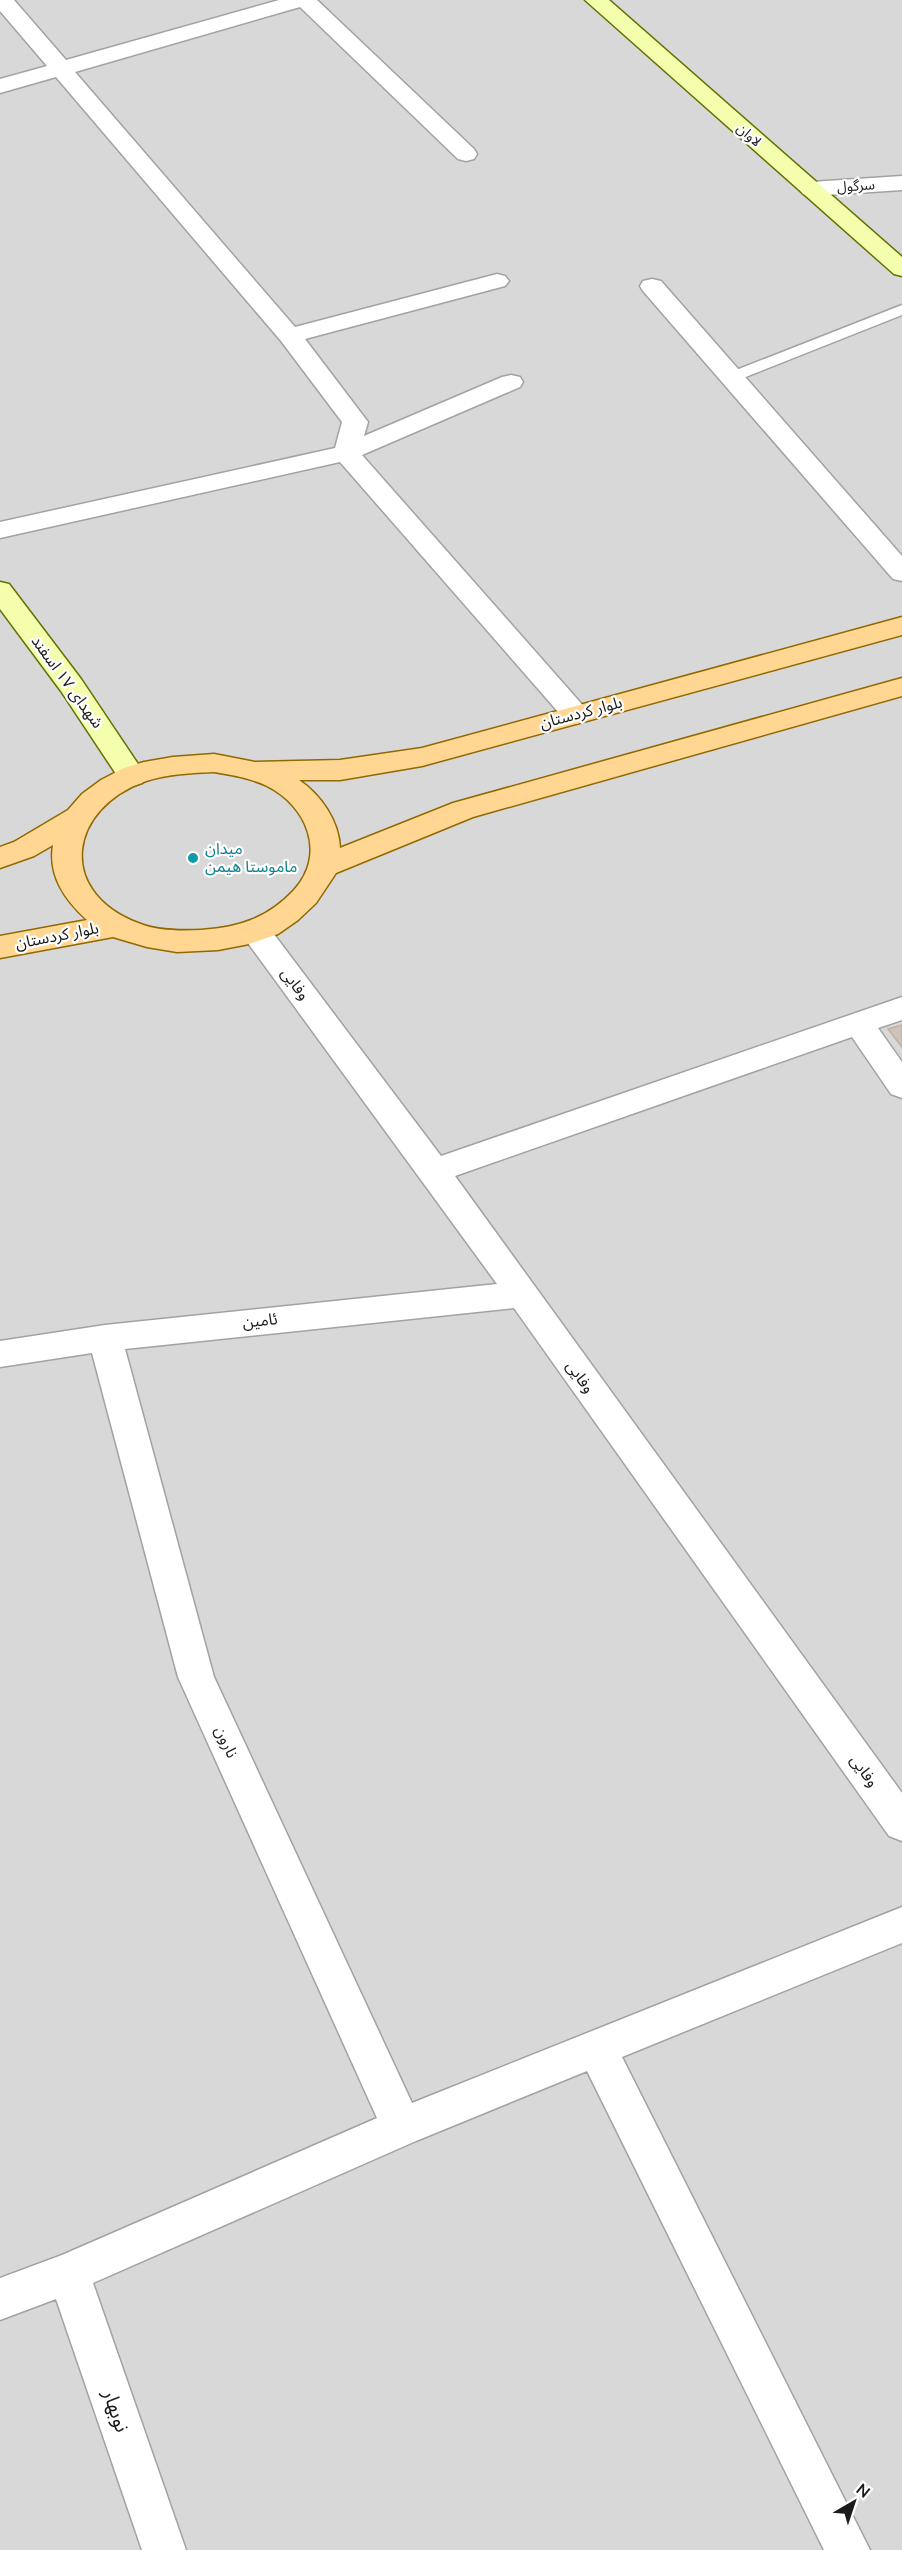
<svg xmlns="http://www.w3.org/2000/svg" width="902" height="2550" font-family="'Nunito Sans','Noto Sans Arabic',sans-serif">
<rect width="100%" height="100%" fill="#ede9df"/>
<!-- residential -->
<path fill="#d9d8d8" d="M0,0H902V2550H0Z"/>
<!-- building -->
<path fill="#cdc3b8" stroke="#c0b0a1" stroke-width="1.5" d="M902,1025V1047L888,1029Z"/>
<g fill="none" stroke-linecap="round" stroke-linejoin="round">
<defs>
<path id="lane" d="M902,305V315L738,380H726L724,377L726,374Z"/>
<path id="street" d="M0,0H14L66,60L279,0H317L474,149L477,154L474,159L466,161L458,159L300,7L75,72L295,327L497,274L505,276L509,281L505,286L305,339L368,422L364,436L502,377L511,375L520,377L523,382L520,387L362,455L586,709L590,715L586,721L576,724L566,721L340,462L0,538V522L335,448L342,422L281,341L56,77L0,93V79L47,66L0,11Z
M902,176V190L811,196L803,194L799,189L803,184L811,182Z
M652,279L661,281L902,556V581L893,579L643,291L640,286L643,281Z
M256,921L267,925L441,1156L902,997V1020L878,1028L902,1062V1098L891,1094L852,1037L455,1176L902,1793V1841L889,1836L514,1308L125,1349L214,1677L412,2103L902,1907V1943L622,2057L870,2550H824L587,2071L416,2141L93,2283L186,2550H142L56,2299L0,2320V2278L62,2255L377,2118L178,1677L92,1353L0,1367V1341L105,1325L497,1284L245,939L241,932L245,925Z"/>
<path id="secondary" d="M585,0H609L902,257V276L894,274Z
M0,582L9,584L81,679L146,776L142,783L132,786L122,783L61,691L0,609Z"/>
<path id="primary" d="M902,617V635L422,766L340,780H299C321,795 339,821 340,848L453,803L902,678V696L473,817L336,873L316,903L298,920L278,934L249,944L218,950L177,952L147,947L113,937L0,958V936L87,920C65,900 48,876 53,845L34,856L0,868V847L14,842L68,810L82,794L101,780L124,768L144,762L173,757L214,754L255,762L340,760L422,748ZM214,772C232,775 250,778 267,786C307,806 327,854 294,890C268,918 238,928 201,930C180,931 157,931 138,923C55,891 69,808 146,781C168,774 192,773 214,772Z"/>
</defs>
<!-- lane casing -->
<use href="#lane" stroke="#a2a2a2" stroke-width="3"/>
<!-- street casing -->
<use href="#street" stroke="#a2a2a2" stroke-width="3"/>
<!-- secondary casing -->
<use href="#secondary" stroke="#607300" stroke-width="3"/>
<!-- primary casing -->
<use href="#primary" stroke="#916900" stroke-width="3"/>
<!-- lane -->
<use href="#lane" fill="#fff" fill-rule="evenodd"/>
<!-- street -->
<use href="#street" fill="#fff" fill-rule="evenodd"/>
<!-- secondary -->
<use href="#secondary" fill="#f5fead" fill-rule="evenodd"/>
<!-- primary -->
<use href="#primary" fill="#ffd692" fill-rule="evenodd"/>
</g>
<!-- markers -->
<circle fill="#0f9aa8" stroke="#fff" stroke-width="2" cx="193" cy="858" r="6"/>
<g text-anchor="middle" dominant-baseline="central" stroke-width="4.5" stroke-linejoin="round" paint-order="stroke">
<!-- far-street labels -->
<g font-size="14" fill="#1b1b1b" stroke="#fff">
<text transform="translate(749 135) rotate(41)">لاوان</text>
<text transform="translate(856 186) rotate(-4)">سرگول</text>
</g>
<!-- street labels -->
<g font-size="16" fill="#1b1b1b" stroke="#fff">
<text transform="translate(67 682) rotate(54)">شهدای ۱۷ اسفند</text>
<text transform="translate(581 713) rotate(-15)">بلوار کردستان</text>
<text transform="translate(57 936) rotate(-11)">بلوار کردستان</text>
<text transform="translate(295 984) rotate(53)">وفایی</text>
<text transform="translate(260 1321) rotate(-6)">ئامین</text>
<text transform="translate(580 1377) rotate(54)">وفایی</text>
<text transform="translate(226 1742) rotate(65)">نارون</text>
<text transform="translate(864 1771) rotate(54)">وفایی</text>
</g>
<!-- culture labels -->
<g font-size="16" fill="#0d838f" stroke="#fff" text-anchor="start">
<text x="205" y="849">میدان<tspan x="205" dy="18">ماموستا هیمن</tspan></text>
</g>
<!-- near-street labels -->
<g font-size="20" fill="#1b1b1b" stroke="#fff">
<text transform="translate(116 2411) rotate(71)">نوبهار</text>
</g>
</g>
<!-- north arrow -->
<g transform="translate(854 2502) rotate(39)" stroke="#ffffff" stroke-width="4.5" paint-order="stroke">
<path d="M0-4.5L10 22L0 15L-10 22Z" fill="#1b1b1b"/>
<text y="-9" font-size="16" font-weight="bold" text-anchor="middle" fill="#1b1b1b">N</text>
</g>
</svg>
